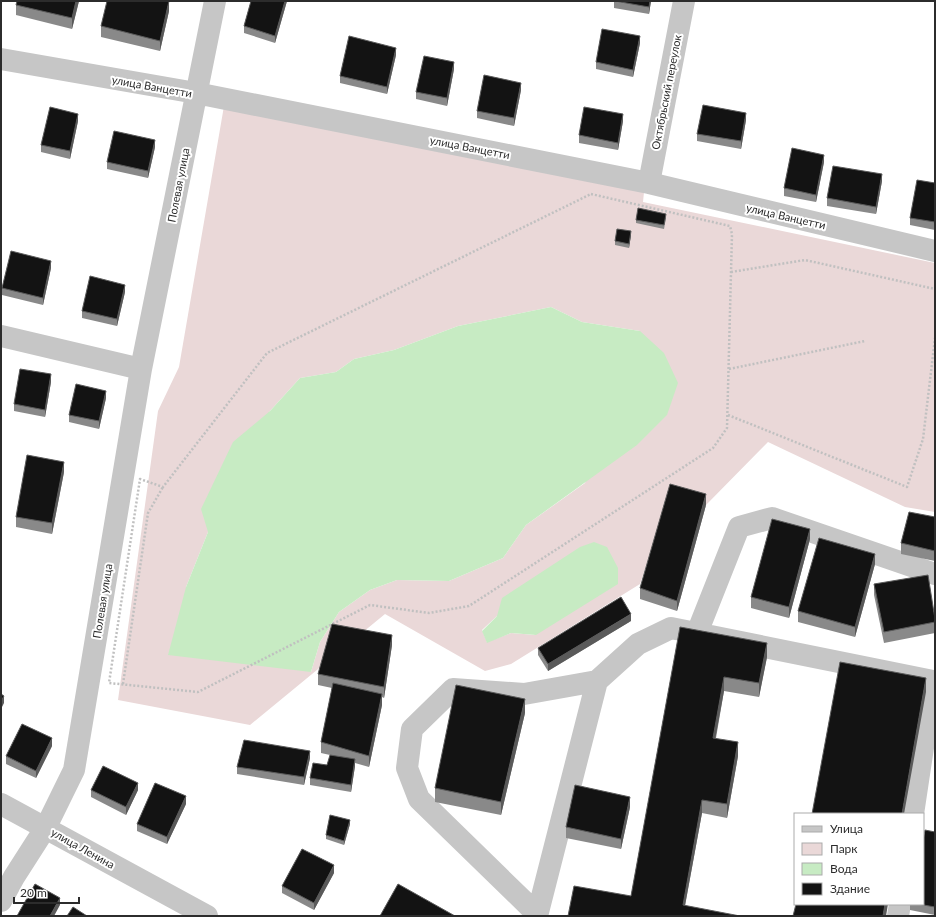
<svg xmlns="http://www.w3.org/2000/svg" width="936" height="917" font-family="Lato,sans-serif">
<rect width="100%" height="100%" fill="#fff"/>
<!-- green -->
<path fill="#ead8d8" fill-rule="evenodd" d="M224,106L644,192L643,202L935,263V512L905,507L768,442L706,505L670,495L640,584L511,664L485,671L385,614L250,725L118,700L158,411L179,367ZM551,307L582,322L640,331L585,483L526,525L503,558L449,581L397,580L370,590L339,612L320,642L311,672L186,587L208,532L270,411L300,378L336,372L354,359L394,350L458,326ZM497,616L536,635L511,633L487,642L482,630Z"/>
<!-- water -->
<path fill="#c7ebc3" d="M551,307L582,322L640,331L664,353L678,383L667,415L637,445L526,525L503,558L449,581L397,580L370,590L339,612L320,642L311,672L168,655L186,587L208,532L201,509L233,442L270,411L300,378L336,372L354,359L394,350L458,326Z
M594,542L607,547L618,568V584L536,635L511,633L487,643L482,631L497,616L502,598L580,547Z"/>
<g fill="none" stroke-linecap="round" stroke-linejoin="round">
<!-- path -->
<path stroke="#c0c0c0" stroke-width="2.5" stroke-dasharray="2 2" stroke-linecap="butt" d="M591,194L730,226L732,234L727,428L713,448L469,606L429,613L370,605L198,692L109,683L140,479L163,487L267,353Z
M731,272L805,260L935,289
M729,369L865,341
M728,415L907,487L923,439L935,338
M123,684L148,513L163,487"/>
<!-- minor -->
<path stroke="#c6c6c6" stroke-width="22" d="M1,59L196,93L649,183L935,251
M649,183L684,1
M1,336L141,369
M697,633L739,527L772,518L935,574
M1,804L207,916
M1,901L14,877L46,827L74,770L141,369L215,1
M537,914L419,799L407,768L412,729L453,689L524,694L597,681
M537,916L597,681L638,644L671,628L933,681L913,814
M898,916L900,904"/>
</g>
<!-- wall -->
<path fill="#898989" d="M79,1L72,29L16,15V5Z
M251,1H287L275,43L244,33V26Z
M614,1H651L649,14L614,8Z
M169,11L160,51L101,37V26Z
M640,43L633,77L596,69V62Z
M396,55L387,94L340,83V76Z
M454,69L447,106L416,99V92Z
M521,90L514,126L477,118V111Z
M746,120L741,149L697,141V134Z
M78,121L70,159L41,152V145Z
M623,121L618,150L579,143V135Z
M155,147L148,178L107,169V162Z
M824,162L816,202L784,196V188Z
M882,181L876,214L827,206V198Z
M935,183V230L910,225V218Z
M666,218L664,229L636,223V220Z
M631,235L629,248L615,245V241Z
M51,268L43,305L2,295V288Z
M125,292L117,326L82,318V311Z
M51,382L45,417L14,411V404Z
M106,398L99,429L69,422V415Z
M64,472L52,534L16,527V517Z
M706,505L677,611L640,599V588Z
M935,517V561L901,554V543Z
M810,539L789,618L751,608V597Z
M875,564L855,637L798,622V611Z
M874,584L935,619V633L884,643L874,595Z
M631,621L548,671L538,655V648Z
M680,627L767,657L759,697L724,691L716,738L738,756L727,818L702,813L685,906L631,896Z
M392,645L384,698L382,697V705L369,767L355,763V766L351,792L310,785V778L327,765L330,755L321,753V742L332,688L318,685V674Z
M525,713L501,815L435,802V788Z
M52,746L36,778L6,764V756Z
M310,758L304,785L237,774V767Z
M91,790H138L126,815L91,797Z
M186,804L167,844L137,831V824Z
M630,807L621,849L566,838V827Z
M350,824L344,845L326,839V835Z
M935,832V915L910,910V904H923Z
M334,873L314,910L282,893V886Z"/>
<!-- shaded-wall -->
<path fill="#5a5a5a" d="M76,1H79L72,29V18Z
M169,1V11L160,51V41Z
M285,1H287L275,43V36Z
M650,1H651L649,14V7Z
M640,36V43L633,77V70Z
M396,48V55L387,94V87Z
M454,62V69L447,106V98Z
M521,83V90L514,126V118Z
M746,113V120L741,149V141Z
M78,114V121L70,159V151Z
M623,114V121L618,150V143Z
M155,140V147L148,178V171Z
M824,155V162L816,202V195Z
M882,174V181L876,214V207Z
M631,231V235L629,248V244Z
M51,261V268L43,305V298Z
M125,285V292L117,326V319Z
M51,374V382L45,417V410Z
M106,391V398L99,429V421Z
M64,462V472L52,534V523Z
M706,494V505L677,611V601Z
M810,529V539L789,618V607Z
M875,554V564L855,637V627Z
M631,614V621L548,671V664Z
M392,635V645L384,698V687Z
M767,643V657L759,697V683Z
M724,677V691L713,751V738Z
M926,678V692L904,814H902Z
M382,694V705L369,767V756Z
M4,696V703L1,709V701Z
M525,699V713L501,815V802Z
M52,738V746L36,778V771Z
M738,742V756L727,818V804Z
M310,751V758L304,785V777Z
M355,759V766L351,792V785Z
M138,783V790L126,815V807Z
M186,796V804L167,844V837Z
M630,797V807L621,849V839Z
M702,800V813L683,916V905Z
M350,820V824L344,845V841Z
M334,865V873L314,910V903Z
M60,898V905L54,916H50Z
M885,904H888L886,916H883Z"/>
<!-- building -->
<path fill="#131313" stroke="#5a5a5a" d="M17,1H76L72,18L16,5Z
M107,1H169L160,41L101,26Z
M251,1H285L275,36L244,26Z
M615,1H650L649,7Z
M602,29L640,36L633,70L596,62Z
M349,36L396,48L387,87L340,76Z
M424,56L454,62L447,98L416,92Z
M484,75L521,83L514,118L477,111Z
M703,105L746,113L741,141L697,134Z
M50,107L78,114L70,151L41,145Z
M584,107L623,114L618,143L579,135Z
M114,131L155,140L148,171L107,162Z
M792,148L824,155L816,195L784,188Z
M833,166L882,174L876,207L827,198Z
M917,180L935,183V222L910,218Z
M638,208L666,214L664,225L636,220Z
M617,229L631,231L629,244L615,241Z
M11,251L51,261L43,298L2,288Z
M90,276L125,285L117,319L82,311Z
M20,369L51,374L45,410L14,404Z
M76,384L106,391L99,421L69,415Z
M27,455L64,462L52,523L16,517Z
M670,484L706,494L677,601L640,588Z
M909,512L935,517V551L901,543Z
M772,519L810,529L789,607L751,597Z
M819,538L875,554L855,627L798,611Z
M928,575L935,619V622L884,632L874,584Z
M621,597L631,614L548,664L538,648Z
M332,624L392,635L384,687L318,674Z
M680,627L767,643L759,683L724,677L713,738L738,742L727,804L702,800L683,905L740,916H568L574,886L631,896Z
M840,662L926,678L902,814H812Z
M333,683L382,694L369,756L321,742Z
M456,685L525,699L501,802L435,788Z
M1,694L4,696L1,701Z
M22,724L52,738L36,771L6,756Z
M244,740L310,751L304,777L237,767Z
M330,755L355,759L351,785L310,778L313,763L327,765Z
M103,766L138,783L126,807L91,790Z
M155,783L186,796L167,837L137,824Z
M575,785L630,797L621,839L566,827Z
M330,815L350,820L344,841L326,835Z
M925,830L935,832V907L918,904H923V840Z
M302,849L334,865L314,903L282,886Z
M35,884L60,898L50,916H17Z
M398,884L455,916H380Z
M796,904H885L883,916H793Z
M73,907L87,916H67Z"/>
<g text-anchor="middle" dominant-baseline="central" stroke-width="4" stroke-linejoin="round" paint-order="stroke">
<!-- street labels -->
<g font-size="11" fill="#2c2c2c" stroke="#fff">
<text transform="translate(152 86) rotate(10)">улица Ванцетти</text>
<text transform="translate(666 92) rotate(-79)">Октябрьский переулок</text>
<text transform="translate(470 147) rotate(11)">улица Ванцетти</text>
<text transform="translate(178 185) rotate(-79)">Полевая улица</text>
<text transform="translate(786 216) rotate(13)">улица Ванцетти</text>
<text transform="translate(102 601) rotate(-81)">Полевая улица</text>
<text transform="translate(83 848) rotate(29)">улица Ленина</text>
</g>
</g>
<!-- border -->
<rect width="936" height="917" fill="none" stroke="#2c2c2c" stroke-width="4"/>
<!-- legend -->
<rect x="794" y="813" width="130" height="92" fill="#ffffff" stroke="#ababab"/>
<rect x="802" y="826" width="20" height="6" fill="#c6c6c6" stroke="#ababab"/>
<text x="830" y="833" font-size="12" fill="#2c2c2c">Улица</text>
<rect x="802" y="843" width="20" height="12" fill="#ead8d8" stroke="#ababab"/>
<text x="830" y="853" font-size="12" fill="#2c2c2c">Парк</text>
<rect x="802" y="863" width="20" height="12" fill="#c7ebc3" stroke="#ababab"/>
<text x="830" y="873" font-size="12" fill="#2c2c2c">Вода</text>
<rect x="802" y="883" width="20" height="12" fill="#131313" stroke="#ababab"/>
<text x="830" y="893" font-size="12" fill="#2c2c2c">Здание</text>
<!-- scale -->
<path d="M14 897v6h65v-6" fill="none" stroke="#2c2c2c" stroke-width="2"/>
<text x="20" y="897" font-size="12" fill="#2c2c2c" stroke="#ffffff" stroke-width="3" paint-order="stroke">20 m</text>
</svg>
